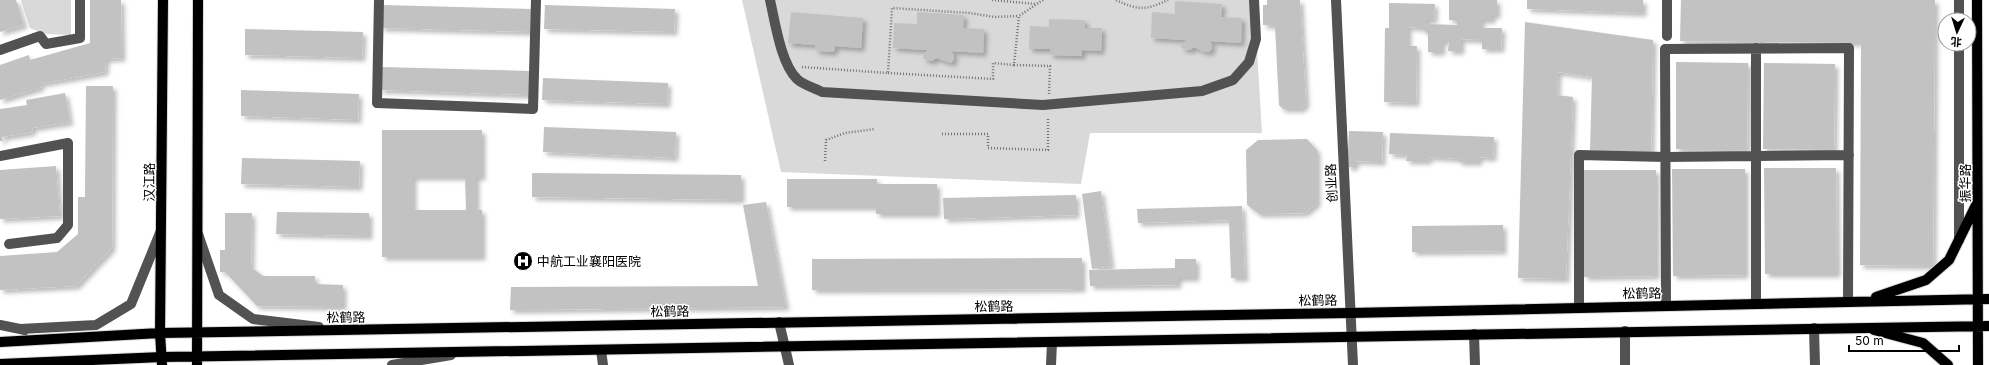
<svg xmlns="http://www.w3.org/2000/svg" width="1989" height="365" font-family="Inter,'Noto Sans SC',sans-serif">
<defs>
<filter id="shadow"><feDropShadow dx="3.5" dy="3.5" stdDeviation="2" flood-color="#0004"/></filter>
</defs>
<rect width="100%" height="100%" fill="#fff"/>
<!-- green -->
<path fill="#d9d9d9" d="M21,0H71V35L45,34L30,28Z
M742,0H1254L1262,133H1090L1081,184L781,172Z"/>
<!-- building -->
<path fill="#c2c2c2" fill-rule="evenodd" filter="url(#shadow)" d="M0,0H16L24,25L0,32Z
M90,0H121L122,58L106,59L105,72L39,84L42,87L0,100V65L29,55L30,60L90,43Z
M1267,0H1300L1306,104L1301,109H1283L1279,105L1275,26L1263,25V5H1267Z
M1449,0H1497V15H1492V20H1481V28H1502L1501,49H1482V40L1461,39V51H1448L1449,41H1442V52H1428V34L1421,28L1408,27V46H1417L1416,103L1384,102L1385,28H1389V3L1435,4L1434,20H1426V24L1457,25V20H1449Z
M1527,0H1643V13L1527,9Z
M1681,0H1935L1933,266L1860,265L1861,43L1680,41Z
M1175,1L1222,4L1221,17L1242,18L1241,43L1209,41L1212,44V49L1209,52L1202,51L1194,47L1190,50L1184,49L1181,48L1182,44L1186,40L1151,38L1152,12L1175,14Z
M382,5L531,9L530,32L381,28Z
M545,5L675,9L674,32L544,29Z
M791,12L863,18L861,48L835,46V50L832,52L818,51L815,50V45L788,43Z
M917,12L964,15L963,28L984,29L983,53L951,51L954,55V60L951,63L936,58L932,61L926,60L923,58L924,54L928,50L893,48L894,23L917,24Z
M1049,19L1085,20V28H1102L1101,51L1082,50V56L1050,55V49H1029L1030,26L1049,27Z
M1525,22L1653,40L1651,152L1590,150L1592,77L1558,72L1557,95L1573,97L1566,279L1518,278Z
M245,29L363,32L362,58L245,55Z
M1676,62L1748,63L1747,149H1676Z
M1764,63L1835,64L1834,150L1763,149Z
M381,67L530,71L529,95L380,90Z
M543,78L668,83L667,104L542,100Z
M86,86H113L112,248L76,286L0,290V256L57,252L78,234V197H85Z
M241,90L359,94L358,120L241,116Z
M65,93L70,122L32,128L33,132L2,137L3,141H0V109L27,105L26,100Z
M544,127L676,132L675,158L543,152Z
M382,130H482V177H476V210H482V257H382ZM413,177H465L466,210H413Z
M1349,131L1383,132L1382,162L1355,161V167H1347Z
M1390,133L1494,137L1493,158L1479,157V162H1458L1459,159L1429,157L1428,161H1406L1407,155L1389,154Z
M1307,139L1317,150V203L1305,213L1259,214L1247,205L1246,150L1258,140Z
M242,158L360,161L359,187L241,184Z
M56,166L60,216L0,219V170Z
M1764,168H1836L1837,274H1765Z
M1672,169H1745V275L1673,276Z
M1583,170H1656V276L1584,277Z
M532,173L741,175V200L532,197Z
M787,179H877V184H937V214H876V207H787Z
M1101,191L1111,266L1092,269L1082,194Z
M1076,195V215L944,219L943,198Z
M766,202L786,307L510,310L511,287L758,286L743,205Z
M1242,206L1245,278H1231L1229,220L1138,223L1137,209Z
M277,212L369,213V236L276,234Z
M225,213H252L251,267L263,276H315V284L343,285V307L257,306L225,272H220V250H225Z
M1503,225V251L1412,252V226Z
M1082,258V289L812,290V259Z
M1175,259H1196V278H1178V285L1090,286L1089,270L1175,268Z"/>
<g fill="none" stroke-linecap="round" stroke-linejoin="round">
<defs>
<path id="major" d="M1977,0L1978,365
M1876,297L1926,280L1949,260L1977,203
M1874,330L1923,343L1948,365
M0,342L160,333L1350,313L1989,299
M0,364L162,357L1989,326
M162,365L160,333L163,0
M197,365L198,0"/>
</defs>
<!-- major casing -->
<use href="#major" stroke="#dbdbdb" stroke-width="12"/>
<!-- path -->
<path stroke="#747474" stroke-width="2.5" stroke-dasharray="1 2" stroke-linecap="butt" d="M992,0L1036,4
M1043,0L1019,16L1014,65L1050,66L1049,94
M1116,0C1139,11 1146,10 1168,0
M802,67L888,73L892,8L969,13L995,17L1019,16
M888,73L993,79V63L1014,65
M942,134H988V148L1048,150V117
M825,161L826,140L845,133L875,129"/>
<!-- minor -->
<path stroke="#525252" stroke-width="10" d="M379,0L377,103L533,109L536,0
M770,0C775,22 781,64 797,79C803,85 815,88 822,92L1043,105L1202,91L1233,80L1249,62L1256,39L1254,0
M1336,0L1353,365
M1959,20V0
M1667,36V0
M0,50L40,36L46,44L80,38V0
M0,156L68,143V225L57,238L9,244
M198,234L219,295L253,319L319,327
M1959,240V44
M1756,303V48
M1666,305L1665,49L1849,48L1848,301
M1579,307V155L1666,157L1849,155
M779,322L789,365
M0,325L25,330
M1814,328L1815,365
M20,329L96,325L131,304L160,233
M1625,331V365
M1474,334L1475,365
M601,350L603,365
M392,365L451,355
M1051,365L1052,342"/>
<!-- major -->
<use href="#major" stroke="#000" stroke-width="10"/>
</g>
<!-- icons -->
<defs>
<symbol id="hospital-disc" viewBox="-11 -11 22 22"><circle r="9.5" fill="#000" stroke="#fff"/><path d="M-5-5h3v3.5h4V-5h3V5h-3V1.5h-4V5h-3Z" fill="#fff"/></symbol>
</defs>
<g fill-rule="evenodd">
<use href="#hospital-disc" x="512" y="250" width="22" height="22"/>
</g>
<g text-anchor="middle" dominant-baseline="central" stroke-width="3" stroke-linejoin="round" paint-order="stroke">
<!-- street labels -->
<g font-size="13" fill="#000" stroke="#fff">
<text transform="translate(149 182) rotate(-90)">汉江路</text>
<text transform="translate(1331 183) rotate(-93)">创业路</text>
<text transform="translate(1965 183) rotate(-90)">振华路</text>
<text transform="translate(1642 293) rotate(-1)">松鹤路</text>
<text transform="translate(1318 300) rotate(-1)">松鹤路</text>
<text transform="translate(994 306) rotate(-1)">松鹤路</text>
<text transform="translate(670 311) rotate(-1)">松鹤路</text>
<text transform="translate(346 317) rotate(-1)">松鹤路</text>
</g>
<!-- poi labels -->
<g font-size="13" fill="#000" stroke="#fff" text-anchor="start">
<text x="537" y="261">中航工业襄阳医院</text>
</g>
</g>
<!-- north arrow -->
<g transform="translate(1957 32) rotate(184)"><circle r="19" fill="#ffffff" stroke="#999999"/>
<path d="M0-3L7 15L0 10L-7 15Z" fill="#000000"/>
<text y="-6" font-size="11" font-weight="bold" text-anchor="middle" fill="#000000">北</text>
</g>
<!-- scale -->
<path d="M1849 345v6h110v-6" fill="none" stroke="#000000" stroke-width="2"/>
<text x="1855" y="345" font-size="12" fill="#000000" stroke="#ffffff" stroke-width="3" paint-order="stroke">50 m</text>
</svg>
